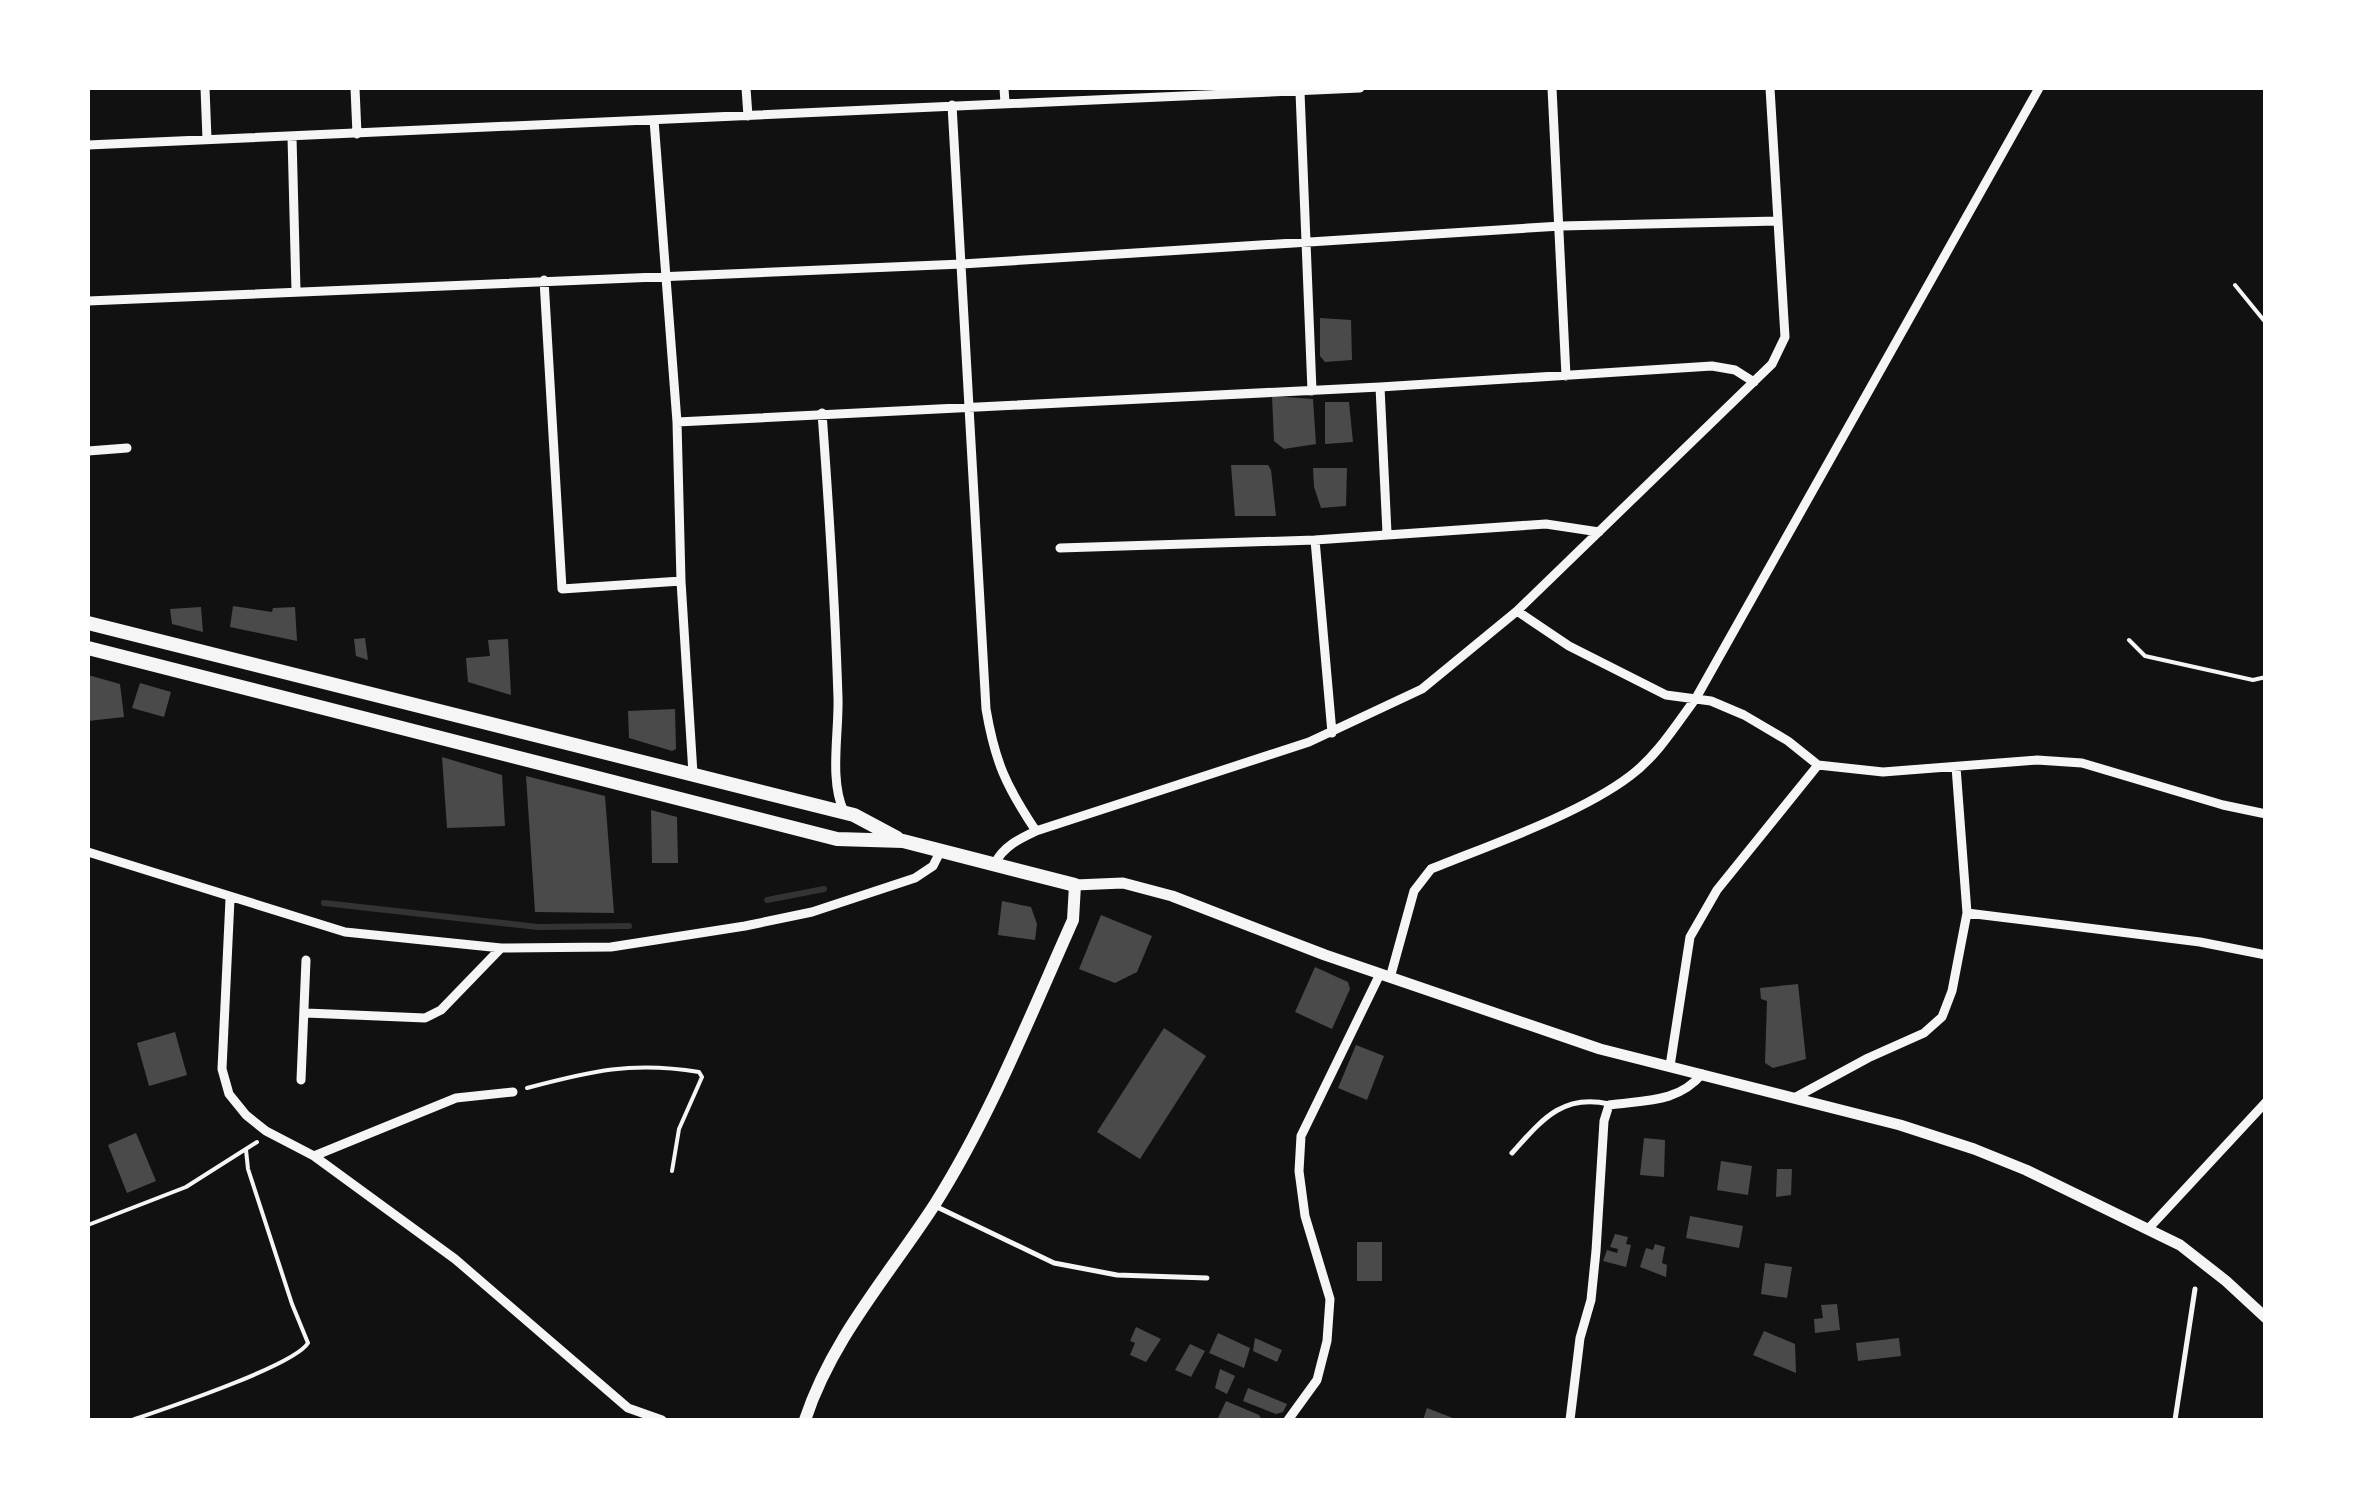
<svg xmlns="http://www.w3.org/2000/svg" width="2353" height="1508" font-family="Merriweather,serif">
<rect width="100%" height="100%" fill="#111"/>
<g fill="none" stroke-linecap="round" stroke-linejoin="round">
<!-- stream -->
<path stroke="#333" stroke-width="6" d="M767,900L824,889
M324,903L538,927L629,926"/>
</g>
<!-- building -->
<path fill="#4a4a4a" d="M1320,318L1351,320L1352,360L1325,362L1320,356Z
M1272,396L1313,399L1316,444L1284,449L1274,441Z
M1325,402H1349L1353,442L1325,444Z
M1231,465H1268L1271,470L1276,516H1235Z
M1313,468H1347L1346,506L1321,508L1314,487Z
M233,606L272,612L273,608L295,607L297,641L230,627Z
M201,607L203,632L172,624L170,609Z
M365,638L368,660L356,656L354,639Z
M508,639L511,695L468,682L466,658L490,656L488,640Z
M88,675L120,684L124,717L88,721Z
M140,683L171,692L164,717L132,708Z
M675,709L676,749L672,751L629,738L628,711Z
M442,757L502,775L505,826L447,828Z
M526,776L605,796L614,913L535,912Z
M651,810L677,817L678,863H652Z
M1002,901L1031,907L1037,924L1035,940L998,935Z
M1101,915L1152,936L1137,972L1115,983L1079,969Z
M1315,967L1348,982L1350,989L1332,1029L1295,1012Z
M1798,984L1806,1059L1773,1068L1765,1063L1767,1001L1761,999L1760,988Z
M1164,1028L1206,1056L1140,1159L1097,1132Z
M175,1032L187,1075L149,1086L137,1043Z
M1356,1045L1384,1056L1367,1100L1338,1088Z
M136,1133L156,1181L127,1193L108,1145Z
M1644,1138L1665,1140L1664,1177L1640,1175Z
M1721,1161L1752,1166L1748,1195L1717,1190Z
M1777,1169H1792L1791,1195L1776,1197Z
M1690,1216L1743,1226L1739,1248L1686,1238Z
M1615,1234L1628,1237L1626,1244L1631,1245L1626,1267L1603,1261L1607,1250L1617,1253L1618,1249L1610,1247Z
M1357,1242H1382V1281H1357Z
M1655,1244L1665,1247L1662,1263L1667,1265L1666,1277L1640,1267L1646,1248L1653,1250Z
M1765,1263L1792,1267L1787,1298L1761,1294Z
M1837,1304L1840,1330L1815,1333L1814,1319L1823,1318L1821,1305Z
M1136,1327L1161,1339L1146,1362L1130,1355L1135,1343L1130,1341Z
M1764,1331L1795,1344L1796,1373L1753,1355Z
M1218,1333L1250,1348L1244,1368L1209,1353Z
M1255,1338L1282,1350L1277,1362L1253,1351Z
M1899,1338L1901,1356L1858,1361L1856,1343Z
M1190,1344L1205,1351L1191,1377L1175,1370Z
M1220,1369L1235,1376L1227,1394L1215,1388Z
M1248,1388L1287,1404L1283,1412L1276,1414L1243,1401Z
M1226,1401L1259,1415L1262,1420H1217Z
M1427,1408L1458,1420H1423Z"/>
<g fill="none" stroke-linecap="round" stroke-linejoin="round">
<!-- path -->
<path stroke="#f5f5f5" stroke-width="4" d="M2235,285L2266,323
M2129,640L2145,656L2253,680L2266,677
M527,1088C591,1071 632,1061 699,1072L702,1077L679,1129L672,1171
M88,1225L186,1187L257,1142
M132,1420C164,1409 294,1366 308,1343L292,1304L248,1169L246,1150"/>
<!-- service -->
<path stroke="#f5f5f5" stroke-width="5" d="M1512,1153C1541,1121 1562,1093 1609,1104
M937,1207L1054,1263L1117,1275L1207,1278
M2175,1420L2195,1289"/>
<!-- minor -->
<path stroke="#f5f5f5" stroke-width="9" d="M205,88L207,139
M355,88L357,134
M746,88L748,116
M1004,88L1005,103
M1552,88L1566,376
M1300,92L1312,391
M952,105L986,709C995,762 1006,786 1036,831
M654,120L677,422L681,581L693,774
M292,137L296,291
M88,145L1360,88
M544,280L562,589L681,581
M88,301L962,264L1561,226L1777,221
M1380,387L1387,533
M822,413C829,508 835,603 838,698C839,734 829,780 844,812
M677,422L1380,387L1712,366L1735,370L1754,382
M88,451L127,448
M1315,540L1332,733
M1060,548L1315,540L1546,524L1599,532
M1517,611L1569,646L1666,695L1711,701L1744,715L1788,741L1818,765L1883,772L2037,760L2082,763L2223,805L2266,814
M88,852L345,932L501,948L611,947L745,926L812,912L915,878L933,866L941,850
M995,863C1004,846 1019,839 1036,831L1309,742L1422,689L1517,611L1772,364L1785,337L1770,88
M230,899L222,1069L229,1094L246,1115L266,1131L314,1156L455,1259L628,1408L662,1420
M1967,913L2200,942L2266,955
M1390,978L1414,891L1431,869C1490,845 1580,814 1630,776C1657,756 1676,725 1696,698L2039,88
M306,1013L425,1018L441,1010L501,948
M1670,1066L1690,937L1717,890L1818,765
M301,1080L306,960
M1796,1097L1868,1058L1924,1033L1942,1017L1952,991L1967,913L1956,767
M314,1156L456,1098L513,1092
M2149,1228L2266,1102
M1288,1420L1317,1380L1327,1341L1330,1299L1305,1216L1299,1171L1301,1136L1380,974
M1570,1420L1580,1338L1591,1300L1596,1251L1604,1121L1609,1105C1644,1100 1678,1103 1702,1074"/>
<!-- tertiary -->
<path stroke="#f5f5f5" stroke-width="11" d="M1075,885L1123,883L1172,896L1325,955L1600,1049L1900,1125L1974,1149L2026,1170L2180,1245L2226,1281L2266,1318"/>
<!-- secondary -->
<path stroke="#f5f5f5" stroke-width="12" d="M805,1420C832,1338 889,1275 935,1204C991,1115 1030,1016 1073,920L1075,885"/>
<!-- primary -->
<path stroke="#f5f5f5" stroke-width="14" d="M88,623L854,815L897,838
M88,648L837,839L903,841L1075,885"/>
</g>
<!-- border -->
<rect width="2353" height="1508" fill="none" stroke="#ffffff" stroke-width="180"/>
</svg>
